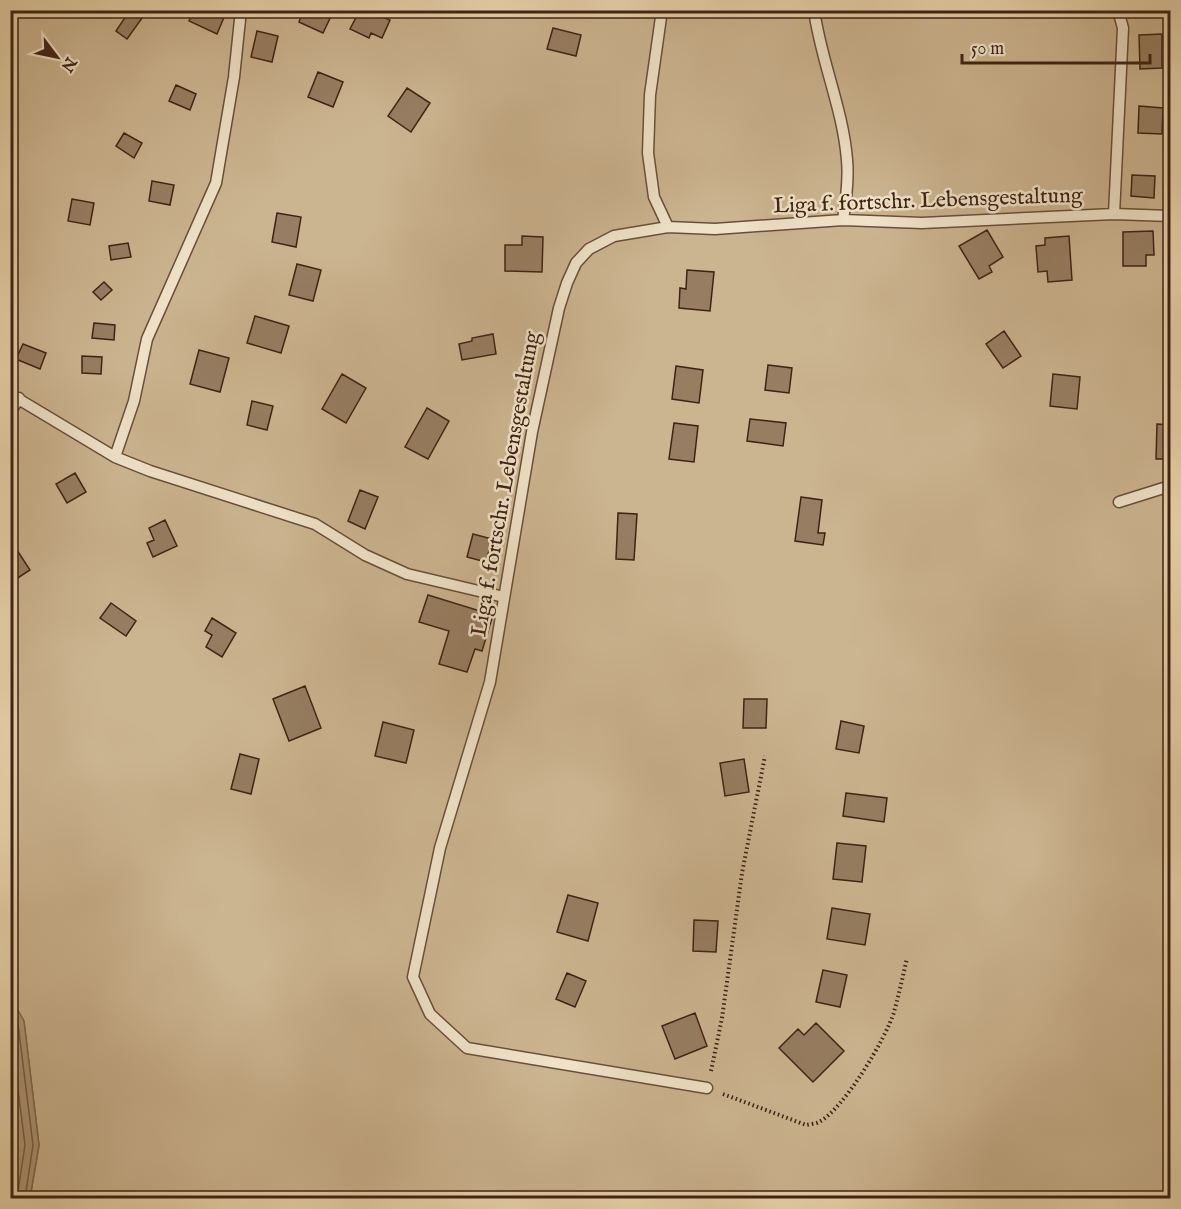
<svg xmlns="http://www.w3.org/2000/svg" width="1181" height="1209" font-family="'IM FELL English',serif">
<rect width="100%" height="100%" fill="#e7d2aa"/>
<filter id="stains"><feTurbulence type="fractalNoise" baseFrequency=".00333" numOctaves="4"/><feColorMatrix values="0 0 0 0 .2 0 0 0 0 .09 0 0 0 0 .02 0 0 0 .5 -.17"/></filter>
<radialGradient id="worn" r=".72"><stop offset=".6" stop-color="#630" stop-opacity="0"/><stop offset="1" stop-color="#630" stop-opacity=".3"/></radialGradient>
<!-- green -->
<path fill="#cbb490" stroke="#866b52" stroke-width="1.5" d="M10,11H1170V1198H30L39,1145L24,1022L10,998Z"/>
<!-- water -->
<path fill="#ae9677" stroke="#82684f" stroke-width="1.5" d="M11,998L24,1021L39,1145L30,1198H11Z"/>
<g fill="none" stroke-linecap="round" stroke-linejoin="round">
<!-- shore -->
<path stroke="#775c46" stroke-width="1.5" d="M10,1010L18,1024L33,1145L25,1198
M10,1026L25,1145L17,1198
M10,1098L16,1145L10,1180"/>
</g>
<!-- building -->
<path fill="#977e62" stroke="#402214" stroke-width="1.5" d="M130,10H140L145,14L127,39L116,31Z
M194,10H227L217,34L189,21Z
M303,10H334L323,33L299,22Z
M360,10H369L390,20L382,38L371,33L369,38L350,29Z
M553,28L581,35L576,56L547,49Z
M257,31L278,36L272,62L251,57Z
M1162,34V68L1140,69L1139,35Z
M318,72L343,82L333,107L308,97Z
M176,85L196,94L190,110L169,101Z
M407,88L430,103L411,132L388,116Z
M1139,106L1163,108L1162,134L1138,133Z
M124,133L142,143L134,158L116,146Z
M1132,175L1155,176L1154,198L1131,196Z
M152,181L174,185L170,205L149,201Z
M72,199L94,203L90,225L68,221Z
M277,213L301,217L296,247L272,242Z
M987,230L1003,257L989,266L992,272L979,279L959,246Z
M1153,231L1154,255H1146V266H1123V232Z
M522,236L543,237L542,272L505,271V245H522Z
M1069,236L1072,280L1048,282L1047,271L1038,272L1036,246L1045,245V238Z
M128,243L131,257L111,260L109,246Z
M297,264L321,270L313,301L289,295Z
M687,270L714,272L710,311L679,308L680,288L686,289Z
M104,282L112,290L101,300L93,292Z
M255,316L289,326L281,353L247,343Z
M94,323L115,325L114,340L92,338Z
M1004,331L1021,356L1003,368L986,344Z
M493,334L496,354L462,360L459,344L472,341V338Z
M23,344L46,353L40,369L16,359Z
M199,350L229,358L220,392L190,384Z
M82,356L102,357L101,374L82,373Z
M768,365L792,368L789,393L765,390Z
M676,366L703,370L699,403L672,399Z
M342,374L366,388L346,423L322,409Z
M1053,374L1080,377L1077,409L1050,406Z
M252,401L273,406L267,430L247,425Z
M427,408L449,421L428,459L405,447Z
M750,419L786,423L783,446L747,441Z
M674,423L698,426L694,462L669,459Z
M1157,424L1170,425V459H1156Z
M75,473L86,492L67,503L56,484Z
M360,490L378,497L365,529L348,521Z
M801,497L822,500L818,533H825L823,545L795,541Z
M618,513L637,514L634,560L616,559Z
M165,520L177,546L153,557L147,543L154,540L149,528Z
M473,534L492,539L486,562L467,557Z
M15,547L30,570L10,583V550Z
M428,595L493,615L482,651L475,649L467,672L439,664L449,631L419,622Z
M111,603L136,621L126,636L100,618Z
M212,618L236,633L222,657L206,647L212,635L205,631Z
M305,686L321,728L289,741L273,699Z
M744,699H767L766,728H743Z
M841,721L864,726L859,753L836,749Z
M383,722L414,730L406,763L375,756Z
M240,754L259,759L251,794L231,789Z
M744,759L749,792L725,796L720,763Z
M846,793L887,798L884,822L843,816Z
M837,843L866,846L862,882L833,879Z
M568,895L598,903L588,941L557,932Z
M832,908L870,914L865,945L827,939Z
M694,920L718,921L716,952L693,951Z
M823,970L847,975L840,1007L816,1002Z
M567,973L586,981L575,1007L556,999Z
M695,1013L707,1046L675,1059L662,1026Z
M816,1023L844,1051L813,1082L779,1048L798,1029L804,1035Z"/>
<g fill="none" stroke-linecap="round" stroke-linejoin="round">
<defs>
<path id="lane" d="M662,10L650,95L648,153L654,197L668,227
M814,10C821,61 843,109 847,160C849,180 846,201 843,220
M1114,214L1123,28L1118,10
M10,394L115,457L150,471L315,524L365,555L407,574L504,597
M10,413L19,398
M115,457L134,401L147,339L216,183L234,77L241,10
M1119,502L1170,486
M707,1088L467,1048L430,1014L413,977L440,848L490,682L532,432L559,308L567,283L576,263L589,249L614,236L668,227L715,229L843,220L922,223L1114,214L1170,216"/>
</defs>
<!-- lane casing -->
<use href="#lane" stroke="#6a4e3a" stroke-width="13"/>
<!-- path -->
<path stroke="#402214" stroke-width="4" stroke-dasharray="1.5 3" stroke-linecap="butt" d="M711,1071L722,1018L742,873L765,756
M723,1094L806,1125C810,1124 816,1124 819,1122C844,1109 886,1038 894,1012C899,994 903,976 907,958"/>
<!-- lane -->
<use href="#lane" stroke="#efe2c8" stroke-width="10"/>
</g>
<g text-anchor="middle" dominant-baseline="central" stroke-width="5" stroke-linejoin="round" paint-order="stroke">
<!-- street labels -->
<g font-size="22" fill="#402214" stroke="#efe2c8">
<text transform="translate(928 201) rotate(-2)">Liga f. fortschr. Lebensgestaltung</text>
<text transform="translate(506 484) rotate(-80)">Liga f. fortschr. Lebensgestaltung</text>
</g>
</g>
<!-- margin -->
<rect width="1181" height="1209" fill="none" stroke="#e7d2aa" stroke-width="36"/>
<rect x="12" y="12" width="1157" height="1185" fill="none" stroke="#402214" stroke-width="3"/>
<rect x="18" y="18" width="1145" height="1173" fill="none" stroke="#402214" stroke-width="1.5"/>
<!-- north arrow -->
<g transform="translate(57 57) rotate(122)" stroke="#efe2c8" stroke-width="4.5" paint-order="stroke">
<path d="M0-4.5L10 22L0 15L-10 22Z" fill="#402214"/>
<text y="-9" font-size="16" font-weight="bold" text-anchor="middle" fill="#402214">N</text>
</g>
<!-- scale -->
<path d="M962 54v9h188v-9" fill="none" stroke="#402214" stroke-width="3"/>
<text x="971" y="54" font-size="18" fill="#402214" stroke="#efe2c8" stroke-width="4.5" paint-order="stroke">50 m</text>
<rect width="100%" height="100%" filter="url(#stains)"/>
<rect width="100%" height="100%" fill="url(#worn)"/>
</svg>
